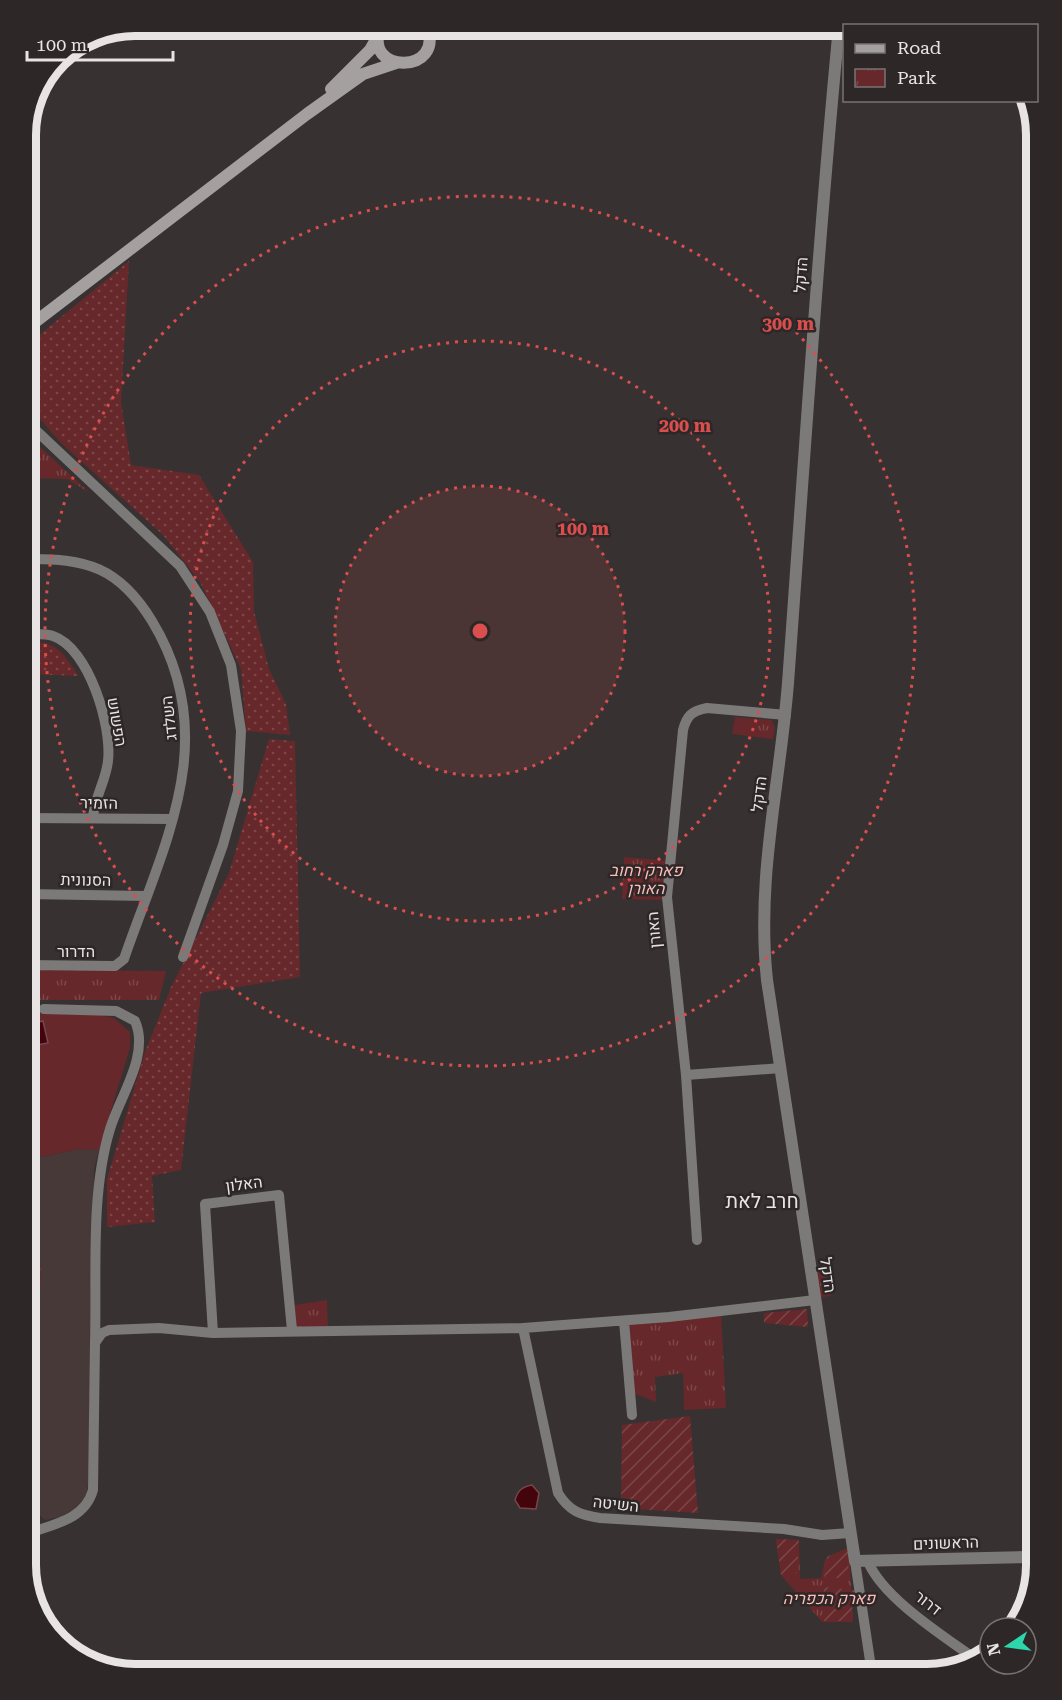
<svg xmlns="http://www.w3.org/2000/svg" width="1062" height="1700" font-family="'Roboto Serif',Heebo,serif">
<defs>
<pattern id="grass-dots" width="8" height="8" patternUnits="userSpaceOnUse" patternTransform="scale(1.5)"><rect width="8" height="8" fill="#66282a"/><path d="M2 2h.1M6 6h.1" fill="none" stroke="#7c4749" stroke-width="1.8" stroke-linecap="round"/></pattern>
<pattern id="park-tufts" width="24" height="20" patternUnits="userSpaceOnUse" patternTransform="scale(1.5)"><rect width="24" height="20" fill="#66282a"/><path d="M3 7l-1-3M5 7V3M7 7l1-3M15 17l-1-3M17 17v-4M19 17l1-3" fill="none" stroke="#7c4749"/></pattern>
<pattern id="garden-furrows" width="10" height="10" patternUnits="userSpaceOnUse" patternTransform="scale(1.5)"><rect width="10" height="10" fill="#66282a"/><path d="M-1 1l2-2M0 10L10 0M9 11l2-2" fill="none" stroke="#7c4749"/></pattern>
</defs>
<rect width="100%" height="100%" fill="#373131"/>
<!-- built -->
<path fill="#463938" d="M80,1149L99,1150L94,1169L90,1459L87,1495L77,1508L60,1517L45,1520L26,1502V1160Z"/>
<!-- grass -->
<path fill="url(#grass-dots)" d="M129,261L121,402L131,465L199,475L253,562L254,611L269,669L286,704L290,735L246,731L241,669L200,582L163,535L62,444L26,403V346Z
M26,641C59,642 61,651 79,676L26,674Z
M269,739L295,741L300,977L201,993L181,1170L152,1176L155,1222L107,1227V1179L145,1052L171,987L229,873Z"/>
<!-- park -->
<path fill="url(#park-tufts)" d="M26,434L90,493L67,479L26,478Z
M735,717L771,720L775,727L773,739L732,734Z
M624,857L668,861L667,900L622,899Z
M26,970L166,971L159,1000H26Z
M30,1220L39,1228L41,1283L39,1285L29,1282L32,1271L26,1265V1226Z
M826,1270L831,1296L815,1298L811,1273Z
M327,1300L328,1330H292L289,1306Z
M721,1311L726,1408L684,1410L683,1373L655,1377L656,1402L630,1392L624,1321Z
M776,1539L799,1540L800,1579L821,1578L825,1560L849,1547L853,1622H822L781,1575Z"/>
<!-- garden -->
<path fill="url(#garden-furrows)" d="M807,1309L808,1327L764,1323V1313Z
M690,1416L698,1513L621,1508L622,1425Z
M776,1539L799,1540L797,1573L781,1575Z
M849,1547L848,1578H824L827,1557Z
M824,1587L855,1590L850,1621H824Z"/>
<!-- pitch -->
<path fill="#66282a" d="M26,1013L100,1015L114,1018L130,1032V1048L99,1150L80,1149L26,1160Z
M26,1362H34L35,1393H26Z"/>
<!-- water -->
<path fill="#44040c" stroke="#75474d" stroke-width="1.5" d="M43,1021L48,1043L26,1047V1025Z
M532,1485L539,1493L536,1509L520,1508L515,1500C518,1490 522,1487 532,1485Z"/>
<g fill="none" stroke-linecap="round" stroke-linejoin="round">
<!-- minor -->
<path stroke="#7c7979" stroke-width="10" d="M26,421L180,566L210,612L231,665L241,731L238,791L223,845L183,957
M26,634C35,634 45,633 53,636C89,648 112,726 108,761C106,781 94,798 93,818
M26,818L172,819
M26,894L146,896
M26,965L115,966L124,959C164,843 223,738 152,621C119,567 86,558 26,559
M44,1009L116,1011L135,1021C150,1055 120,1096 110,1129C90,1194 97,1275 95,1343
M686,1075L781,1068
M697,1240L686,1075L667,897L683,730C687,715 692,711 707,708L786,715
M624,1321L632,1415
M523,1328L558,1493C569,1511 580,1515 600,1518L784,1529L822,1535L850,1533
M213,1333L205,1204L279,1195L292,1330
M29,1533C55,1524 85,1519 93,1490L95,1343L102,1333L109,1330L159,1328L213,1333L523,1328L669,1317L815,1300
M855,1561L872,1674
M868,1562C885,1600 944,1636 978,1661"/>
<!-- tertiary -->
<path stroke="#7c7979" stroke-width="12" d="M839,26C818,245 804,464 788,683C780,784 756,878 767,980L855,1561L1024,1557L1036,1563
M26,1526L29,1533"/>
<!-- secondary -->
<path stroke="#a5a0a0" stroke-width="12" d="M381,26C360,76 448,74 426,26
M331,89L370,50L378,36
M26,329L307,114L363,74L396,63"/>
</g>
<!-- distance rings -->
<circle cx="480" cy="631" r="145" fill="#da4e4e" fill-opacity=".12"/>
<g fill="none" stroke="#da4e4e" stroke-width="3" stroke-dasharray="3 6">
<circle cx="480" cy="631" r="145"/>
<circle cx="480" cy="631" r="290"/>
<circle cx="480" cy="631" r="435"/>
</g>
<g text-anchor="middle" dominant-baseline="central" stroke-width="5" stroke-linejoin="round" paint-order="stroke">
<!-- street labels -->
<g font-size="16" fill="#e8e4e4" stroke="#2d2827">
<text transform="translate(801 275) rotate(-86)">הדקל</text>
<text transform="translate(169 718) rotate(-96)">השלדג</text>
<text transform="translate(117 722) rotate(80)">הפשוש</text>
<text transform="translate(759 794) rotate(-83)">הדקל</text>
<text transform="translate(99 803) rotate(1)">הזמיר</text>
<text transform="translate(86 880) rotate(1)">הסנונית</text>
<text transform="translate(654 930) rotate(-95)">האורן</text>
<text x="76" y="951">הדרור</text>
<text transform="translate(244 1184) rotate(-7)">האלון</text>
<text transform="translate(828 1275) rotate(82)">הדקל</text>
<text transform="translate(616 1504) rotate(6)">השיטה</text>
<text transform="translate(946 1543) rotate(-2)">הראשונים</text>
<text transform="translate(928 1603) rotate(38)">דרור</text>
</g>
<!-- park labels -->
<g font-size="16" font-style="italic" fill="#fdbdbb" stroke="#2d2827">
<text x="646" y="870">פארק רחוב<tspan x="646" dy="18">האורן</tspan></text>
<text x="829" y="1598">פארק הכפריה</text>
</g>
<!-- quarter labels -->
<g font-size="20" fill="#e8e4e4" stroke="#2d2827">
<text x="762" y="1201">חרב לאת</text>
</g>
</g>
<!-- crop -->
<path d="M0 0H1062V1700H0ZM135 36H927A99 99 0 0 1 1026 135V1565A99 99 0 0 1 927 1664H135A99 99 0 0 1 36 1565V135A99 99 0 0 1 135 36Z" fill="#2d2827" fill-rule="evenodd"/>
<path fill="none" stroke="#e8e4e4" stroke-width="8" d="M135 36H927A99 99 0 0 1 1026 135V1565A99 99 0 0 1 927 1664H135A99 99 0 0 1 36 1565V135A99 99 0 0 1 135 36Z"/>
<circle cx="480" cy="631" r="9" fill="#da4e4e" stroke="#2d2827" stroke-width="3"/>
<g font-size="18" text-anchor="middle" font-weight="bold" fill="#da4e4e" stroke="#2d2827" stroke-width="5" stroke-linejoin="round" paint-order="stroke">
<text x="788" y="330">300 m</text>
<text x="685" y="432">200 m</text>
<text x="583" y="535">100 m</text>
</g>
<!-- legend -->
<rect x="843" y="24" width="195" height="78" fill="#2d2827" stroke="#787373" stroke-width="1.5"/>
<rect x="855" y="44" width="30" height="9" fill="#a5a0a0" stroke="#787373" stroke-width="1.5"/>
<text x="897" y="54" font-size="18" fill="#e8e4e4">Road</text>
<rect x="855" y="69" width="30" height="18" fill="url(#park-tufts)" stroke="#787373" stroke-width="1.5"/>
<text x="897" y="84" font-size="18" fill="#e8e4e4">Park</text>
<!-- north arrow -->
<g transform="translate(1008 1646) rotate(257)"><circle r="28" fill="#2d2827" stroke="#787373" stroke-width="1.5"/>
<path d="M0-4.5L10 22L0 15L-10 22Z" fill="#2ed4aa"/>
<text y="-9" font-size="16" font-weight="bold" text-anchor="middle" fill="#e8e4e4">N</text>
</g>
<!-- scale -->
<path d="M27 51v9h146v-9" fill="none" stroke="#e8e4e4" stroke-width="3"/>
<text x="36" y="51" font-size="18" fill="#e8e4e4" stroke="#2d2827" stroke-width="4.5" paint-order="stroke">100 m</text>
</svg>
